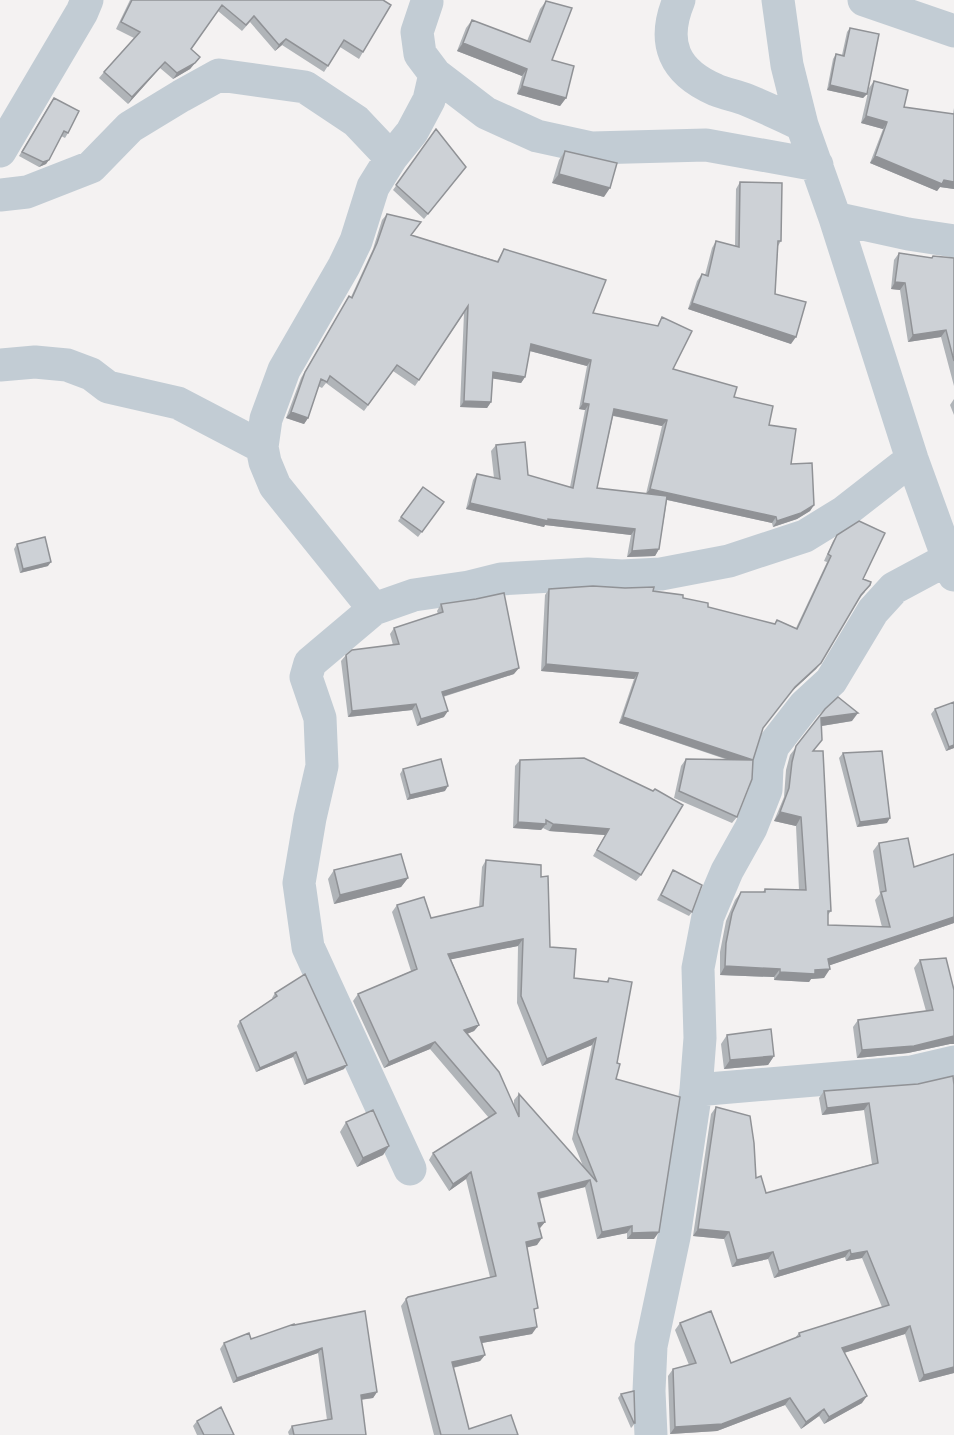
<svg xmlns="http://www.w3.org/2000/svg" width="954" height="1435" font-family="Overpass,sans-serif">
<rect width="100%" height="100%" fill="#f4f2f2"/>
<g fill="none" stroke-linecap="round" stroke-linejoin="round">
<!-- street -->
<path stroke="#c2ccd4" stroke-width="33" d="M679,0C661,43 674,72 716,90C726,94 737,96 747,100C766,108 784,116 802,125
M778,0L787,65L802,125L835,218L912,459L954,575
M864,0L954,31
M427,2L417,32L420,54L435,74L486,113L537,136L592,148L706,145L817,165
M0,151L82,12L87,0
M0,195L27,192L91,167L130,127L181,96L219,75L305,87L356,121L391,158
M835,218L908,234L954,241
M0,365L35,362L67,365L91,374L108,387L178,403L262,447
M374,609L275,486L265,462L262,447L266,419L284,370L344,266L356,241L373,187L391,158L412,132L429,100L435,74
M696,1090L911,1072L954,1062
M410,1169L308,947L299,883L310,818L322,766L320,718L306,677L310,663L374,609L414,595L469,587L501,579L588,574L622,576L661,574L729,561L805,536L844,512L912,459
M651,1435L649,1391L651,1346L674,1237L696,1090L700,1038L698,968L708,916L727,871L751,828L766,790L767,767L773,746L805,705L831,681L873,611L894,588L948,559"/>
</g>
<!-- wall -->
<path fill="#b0b4b8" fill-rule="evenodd" d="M130,0H383L363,52L359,59L340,47L324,72L282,45L275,51L250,22L242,31L218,11L191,49L200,57L190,69L173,79L160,68L128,104L99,78L104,72L134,38L116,29Z
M546,1L552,60L566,98L560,106L517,94L522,76L457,51L466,28L472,20L527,41L540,9Z
M850,28L867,94L863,98L827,90L833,59L836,54L842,55L847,32Z
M874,81L904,107L953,114L954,108V189L940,187L937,191L870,163L883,129L861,123L869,88Z
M51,102L68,133L65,138L61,136L46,164L39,167L19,156Z
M436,129L466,167L424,219L393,190Z
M565,151L604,197L552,183L559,160Z
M740,182L781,241L778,246L775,294L791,344L688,309L697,281L702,274L705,275L712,248L716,241L735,246L736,189Z
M387,214L411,235L497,261L504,249L593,313L657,326L662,317L673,369L734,397L769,425L814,505L810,511L797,519L773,527L772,523L667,500L659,549L655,556L627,557L631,535L545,525L544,527L466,509L473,480L477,474L494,478L491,451L496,445L528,475L570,487L585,410L579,409L587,366L530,351L525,377L521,383L493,378L491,402L487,408L460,407L464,313L415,386L393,371L364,411L326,383L322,388L318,386L308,418L304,424L286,418L301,378L345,303L349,296L351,297L373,249L382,220ZM613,416L662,426L646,494L597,488Z
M899,253L931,258L933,256L954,258V386L941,337L908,342L900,290L891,289L894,260Z
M954,399V415L950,405Z
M423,487L444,502L418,537L398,521Z
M837,535L863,579L865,592L859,599L816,669L790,693L762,729L737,817L732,823L674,798L681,766L686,759L728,760L619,723L634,679L541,671L545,595L549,589L653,591L683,598L708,607L774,624L777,620L796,628L827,562L824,561L833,541Z
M17,544L48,566L20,573L14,549Z
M441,604L514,674L443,697L444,717L417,726L412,710L348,717L341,661L346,655L393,645L390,634L394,628L438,614L437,611Z
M954,702V748L946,751L931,714L935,709Z
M825,709L852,721L822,726L814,751L831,911L828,915V925L882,927L875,900L880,894L873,851L879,843L914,867L954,854V923L830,965L824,978L811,979L809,982L774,980V977L720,975V952L726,921L735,900L741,892H763L765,889L799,890L796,826L774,821L784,797L786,770L790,755Z
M843,753L887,823L857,827L839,758Z
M584,758L641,875L636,881L593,856L605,835L549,831L543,828L541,830L513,828L515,766L520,760Z
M403,769L445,791L407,800L400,774Z
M486,860L541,877L550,947L574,978L606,982L609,978L617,1063L616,1079L654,1239H627V1233L597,1239L585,1187L539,1199L545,1222L540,1228L537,1245L527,1247L535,1313L532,1334L482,1343L485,1355L480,1361L453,1368L469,1429L518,1435H434L401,1306L406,1299L490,1277L466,1179L449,1191L429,1160L433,1153L489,1118L430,1049L384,1068L353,1001L358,994L411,971L392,912L397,905L431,918L479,907L482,867ZM518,946L517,1003L542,1066L592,1045L572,1139L583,1166L519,1094L514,1100V1107L467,1034L474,1031L479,1025L451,959Z
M334,870L408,878L401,887L334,904L328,879Z
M673,870L692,912L689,916L657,900Z
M920,960L950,1044L908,1053L857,1058L853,1027L858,1020L926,1011L914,968Z
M275,993L344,1069L304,1085L293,1057L256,1072L237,1026L240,1021L273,999L272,998Z
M727,1035L774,1056L768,1065L724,1069L721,1044Z
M918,1084L954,1373L919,1382L905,1334L844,1353L862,1403L824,1424L819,1416L801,1429L785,1405L717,1431L670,1434L668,1376L673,1369L689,1365L675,1330L680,1323L731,1363L795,1338L799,1333L882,1307L862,1258L846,1261L845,1257L774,1278L768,1259L732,1267L724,1239L693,1236L711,1114L716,1107L756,1178L766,1193L872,1164L864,1110L822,1115L819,1098L824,1091Z
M346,1122L389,1146L383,1155L357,1167L340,1132Z
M294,1325L377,1392L373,1398L361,1400L366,1435H289L288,1432L292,1426L327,1420L318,1353L233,1383L220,1349L224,1343L251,1339Z
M621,1394L635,1423L632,1427L631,1428L618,1398Z
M197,1421L234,1435H197L193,1426Z"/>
<!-- shaded-wall -->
<path fill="#909296" d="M286,39L282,45L275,51L279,45Z
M463,43L527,69L522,76L457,51Z
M200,57L190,69L173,79L177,73Z
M165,62L160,68L128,104L132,97Z
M830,85L867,94L863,98L827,90Z
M522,86L566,98L560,106L517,94Z
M866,116L887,122L883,129L861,123Z
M875,156L954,182V189L940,187L937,191L870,163Z
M49,160L46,164L39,167L43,162Z
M559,174L610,188L604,197L552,183Z
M895,282L905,283L900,290L891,289Z
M692,303L796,337L791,344L688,309Z
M946,330L941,337L908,342L913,335Z
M531,344L591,360L587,366L526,350Z
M493,372L525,377L521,383L489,378Z
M464,401L491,402L487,408L460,407Z
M583,403L589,404L585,410L579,409Z
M614,409L667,420L662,426L610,415Z
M291,412L308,418L304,424L286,418Z
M650,489L776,517L772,523L645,495Z
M470,503L635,529L631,535L545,525L544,527L466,509Z
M814,505L810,511L797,519L773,527L777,521Z
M659,549L655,556L627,557L632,551Z
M51,562L48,566L20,573L23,569Z
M821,663L816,669L790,693L795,687Z
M546,664L638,673L634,679L541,671Z
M519,668L514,674L438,698L442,692Z
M416,704L412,710L348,717L352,711Z
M448,711L444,717L417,726L421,719Z
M858,713L852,721L815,727L821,718Z
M623,717L753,760L748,766L619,723Z
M954,745V748L946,751L949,747Z
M448,786L445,791L407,800L410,795Z
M780,812L801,817L796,826L774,821Z
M890,818L887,823L857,827L860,822Z
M518,822L546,824L541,830L513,828Z
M553,824L609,829L605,835L549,831Z
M408,878L401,887L334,904L340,895Z
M954,917V923L822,968L828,959Z
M523,939L518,946L443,961L448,954Z
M725,966L780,969L774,977L720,975Z
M830,969L824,978L811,979L809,982L774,980L780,972Z
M479,1025L474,1031L459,1037L464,1030Z
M954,1036V1044H950L908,1053L857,1058L862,1050Z
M596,1038L592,1045L542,1066L547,1059Z
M435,1042L430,1049L384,1068L389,1062Z
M296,1052L293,1057L256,1072L260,1068Z
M774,1056L768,1065L724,1069L730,1060Z
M347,1065L344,1069L304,1085L307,1080Z
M869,1103L864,1110L822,1115L827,1108Z
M389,1146L383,1155L357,1167L363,1158Z
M471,1172L466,1179L449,1191L453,1184Z
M590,1180L585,1187L533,1200L538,1193Z
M545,1222L540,1228L534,1230L538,1223Z
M632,1226L627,1233L597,1239L602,1232Z
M698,1229L729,1232L724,1239L693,1236Z
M659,1232L654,1239H627L632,1233Z
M542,1238L537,1245L521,1249L526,1242Z
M850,1250L845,1257L774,1278L779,1271Z
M867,1251L862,1258L846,1261L851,1254Z
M773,1252L768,1259L732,1267L737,1260Z
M910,1326L905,1334L837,1355L842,1348Z
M537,1327L532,1334L476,1344L480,1337Z
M322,1348L318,1353L233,1383L237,1378Z
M485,1355L480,1361L447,1369L452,1362Z
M954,1367V1373L919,1382L924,1375Z
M377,1392L373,1398L357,1400L361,1395Z
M867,1396L862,1403L824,1424L829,1417Z
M790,1398L785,1405L717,1431L670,1434L675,1427Z
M824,1409L819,1416L801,1429L806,1422Z"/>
<!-- building -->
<path fill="#cdd1d6" stroke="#909296" stroke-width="1.5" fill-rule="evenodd" d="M132,0H383L391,5L363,52L344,40L328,66L286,39L279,45L254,16L246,25L222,5L191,49L200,57L195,63L177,73L165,62L132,97L104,72L140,32L121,22Z
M546,1L572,8L552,60L574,66L566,98L522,86L527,69L463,43L472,20L530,42Z
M850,28L879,34L867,94L830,85L836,54L844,56Z
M874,81L908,90L904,107L954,114V182L944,180L942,184L875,156L887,122L866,116Z
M54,98L79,111L68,133L64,131L49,160L43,162L22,152Z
M436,129L466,167L428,214L396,185Z
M565,151L617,163L610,188L559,174Z
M740,182L782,183L781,241H778L775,294L806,302L796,337L692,303L702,274L708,276L716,241L739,247Z
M387,214L421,222L411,235L498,262L504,249L606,280L593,313L658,326L662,317L692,331L673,369L737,387L734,397L773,406L769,425L796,429L791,464L812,463L814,505L801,513L777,521L776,517L650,489L667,420L614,409L597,488L667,496L659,549L632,551L635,529L548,519V521L470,503L477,474L500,479L496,445L525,442L528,475L573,488L589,404L583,403L591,360L531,344L525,377L493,372L491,402L464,401L468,306L419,380L397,365L368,405L330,376L327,382L321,379L308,418L291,412L305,372L349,296L352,298L377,243Z
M899,253L932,258L933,256L954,258V361L946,330L913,335L905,283L895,282Z
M423,487L444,502L422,532L401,517Z
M859,521L885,533L863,579L871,582L870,585L861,595L821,663L795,687L763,728L753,760L623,717L638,673L546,664L549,589L593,586L625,588L654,587L653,591L683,595V598L708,603V607L775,624L777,620L797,629L831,556L828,554L837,535Z
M45,537L51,562L23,569L17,544Z
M504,593L519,668L442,692L448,711L421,719L416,704L352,711L346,655L352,650L399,644L394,628L443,612L441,604L476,599Z
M838,697L858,713L821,718L822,740L813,751H823L831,911H828V925L890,927L881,892L886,891L879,843L908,838L914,867L954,854V917L828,959L830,969L815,970V974L780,972V969L725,966L726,943L732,913L741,892H765V889L806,890L801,817L780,812L789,788L792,762L796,746L825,709Z
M954,702V745L949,747L935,709Z
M882,751L890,818L860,822L843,753Z
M584,758L653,791L655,789L683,805L641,875L597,850L609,829L553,824L546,820V824L518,822L520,760Z
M441,759L448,786L410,795L403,769Z
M686,759L753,760L752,779L737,817L679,791Z
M401,854L408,878L340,895L334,870Z
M486,860L541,865V877L548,876L550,947L576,949L574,978L608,982L609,978L632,982L617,1063L620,1064L616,1079L680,1097L659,1232L632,1233V1226L602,1232L590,1180L538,1193L545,1222L538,1223L542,1238L526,1242L538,1308L534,1309L537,1327L480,1337L485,1355L452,1362L469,1429L511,1415L518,1435H441L406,1299L408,1297L496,1276L471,1172L453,1184L433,1153L496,1113L435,1042L389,1062L358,994L417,969L397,905L424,897L431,918L483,906ZM523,939L521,996L547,1059L596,1038L577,1132L597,1182L519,1094V1117L499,1072L464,1030L479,1025L448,954Z
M673,870L702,885L692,912L661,895Z
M946,958L954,990V1036L914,1046L862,1050L858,1020L933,1010L920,960Z
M305,974L347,1065L307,1080L296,1052L260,1068L240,1021L277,996L275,993Z
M771,1029L774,1056L730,1060L727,1035Z
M953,1076L954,1085V1367L924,1375L910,1326L842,1348L867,1396L829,1417L824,1409L806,1422L790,1398L722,1424L675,1427L673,1369L696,1363L680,1323L711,1311L731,1363L800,1336L799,1333L889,1305L867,1251L851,1254L850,1250L779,1271L773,1252L737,1260L729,1232L698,1229L716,1107L750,1116L754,1143L756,1178L761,1176L766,1193L878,1163L869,1103L827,1108L824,1091L918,1084Z
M373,1110L389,1146L363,1158L346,1122Z
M365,1311L377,1392L361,1395L366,1435H294L292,1426L332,1419L322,1348L237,1378L224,1343L249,1333L251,1339L294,1324V1325Z
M634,1391L635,1423H634L621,1394Z
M221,1407L234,1435H204L197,1421Z"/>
</svg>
